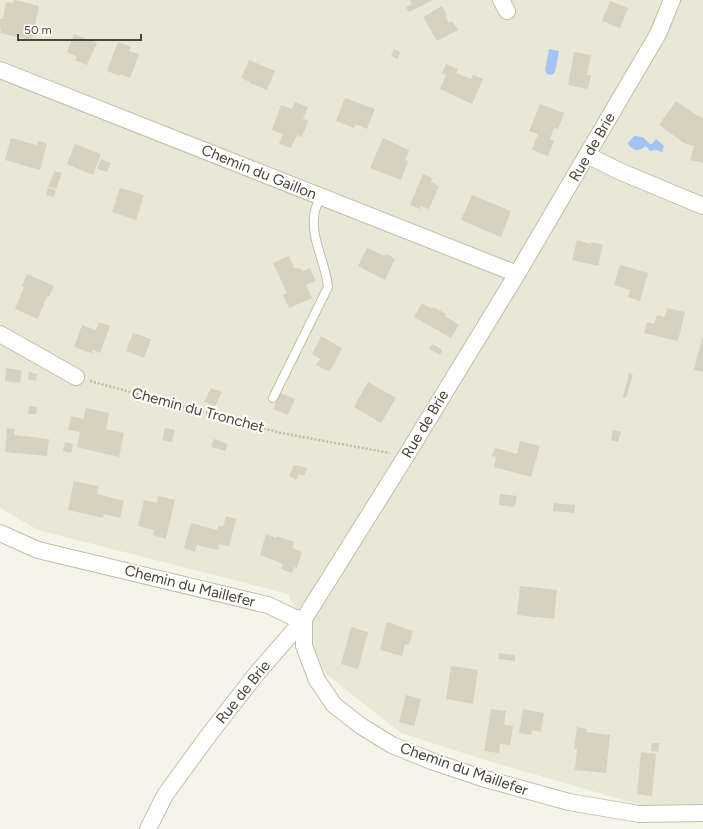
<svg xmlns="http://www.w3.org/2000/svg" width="703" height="829" font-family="Figtree,sans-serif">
<rect width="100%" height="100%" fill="#f5f4e9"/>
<!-- residential -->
<path fill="#e9e7d6" d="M0,0H703V808L641,805L485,760L401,733L326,674L288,594L38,530L0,508Z"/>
<!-- water -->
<path fill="#a3c4f4" d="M549,49L559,51L555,72L552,75L547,74L545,70Z
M634,136L643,137L650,144H652L656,139L664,146L662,152L656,150L650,151L646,146L639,150H635L629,146L628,143Z"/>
<!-- building -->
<path fill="#d7d2bd" d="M14,0L39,6L32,40L0,33L1,28H0V19H3L6,2L13,3Z
M410,0H433L409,12L406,7L412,4Z
M610,1L628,8L620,28L602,21Z
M442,6L447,15L445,16L449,23L452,21L458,30L437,41L423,17Z
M74,34L97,43L87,65L75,60L77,57L67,52Z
M118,42L131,47L129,51L139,54L130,78L120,74V76L107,71Z
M394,49L400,52L398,59L391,56Z
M574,52L591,55L587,75H591L588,89L568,85Z
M249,60L275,71L267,90L250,83V82L241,78Z
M446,64L458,69L456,73L471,79L473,75L483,79L472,104L440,89L446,75L442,74Z
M345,98L375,109L367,129L356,124L354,128L336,121Z
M676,101L698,116L703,118V163L690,160L694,146L684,143L659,125Z
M295,102L308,107L303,119L308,121L302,137L297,135L291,148L279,144L283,134L272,130L281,105L292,109Z
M540,104L564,113L558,129L554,128L550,139L554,141L548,156L532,150L538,134L529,131Z
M11,138L37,145L39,141L47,143L40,170L5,160Z
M383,138L409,150L405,160L408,161L401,180L370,168Z
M75,144L101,154L93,175L67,164Z
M101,159L111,163L107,172L97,169Z
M54,171L62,173L56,189L48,187Z
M423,174L432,178L431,182L439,186L429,209L421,206L420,209L410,205Z
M48,188L56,190L54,197L46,195Z
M120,188L144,195L136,220L112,212Z
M472,195L511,211L501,237L461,220Z
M577,240L591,244V242L603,245L598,266L572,260Z
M367,248L385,256L387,254L395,259L385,280L358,266Z
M289,256L294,268H299L303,271L310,268L316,281L306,285L312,298L289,308L283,295L287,293L273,263Z
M620,265L648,273L640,301L628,297L630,290L614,285Z
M27,274L54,286L49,297L47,296L38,319L15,309L24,287L22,286Z
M422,303L432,309L433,307L446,314L445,316L459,325L451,338L414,317Z
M667,308L685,312L678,341L644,333L647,322L654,324L657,315L665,317Z
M99,322L110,326L100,353L93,350L92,353L74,347L82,325L96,330Z
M133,333L151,339L144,358L126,351Z
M321,336L342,348L330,372L316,365L320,359L312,354Z
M702,338H703V372L694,370Z
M432,344L442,350L440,355L429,349Z
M6,368L22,370L20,383L5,381Z
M29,372L37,374L36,381L28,379Z
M629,373L633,375L626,398L623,397Z
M368,382L396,398L381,423L354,407Z
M211,388L222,392L215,406L204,402Z
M280,393L295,399L288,415L273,409Z
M29,406L37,407L36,414H28Z
M86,408L109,413L106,429L124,433L119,457L77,447L80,432L68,430L71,416L83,419Z
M7,428L15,429L14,435L49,439L47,456L5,452Z
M165,428L175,430L172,442L162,440Z
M613,430L621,432L618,442L611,440Z
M214,439L228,444L225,451L211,447Z
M520,441L540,446L531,477L494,467L496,457L492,456L495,448L517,454Z
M65,442L73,444L71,453L63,451Z
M294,465L307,468L304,476L299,474L296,480L289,476Z
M74,481L98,486L97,494L124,501L120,518L104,514L103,518L68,510Z
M500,494L517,496L515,507L499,505Z
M158,496L175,500L166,539L153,535L154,530L138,526L144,500L157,503Z
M554,503L575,505L574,513L553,511Z
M226,516L236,519L229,546L219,544L218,550L197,545L195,552L184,548L191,523L217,530L219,525L223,527Z
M266,534L276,538L277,536L294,542L292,548L302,552L297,568L294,567L292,573L281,569L283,564L260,555Z
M520,586L557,590L554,619L517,615Z
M387,622L413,631L409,645L405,644L402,656L380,650Z
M351,627L368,632L358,669L341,664Z
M499,653L515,655V661L498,659Z
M451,666L478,670L473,704L446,699Z
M406,695L421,699L414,726L399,722Z
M491,709L506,711L504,725L513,726L510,745L500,744L499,753L484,751Z
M523,709L544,713L541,732L532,730L531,735L519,733Z
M577,727L587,729L586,732L610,735L606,773L575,770L577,749H574Z
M652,743H659L658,752L651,751Z
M641,752L656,754L652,796L637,794Z"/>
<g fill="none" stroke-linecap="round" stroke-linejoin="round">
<defs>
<path id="lane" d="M273,398L328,287C326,262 309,237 315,211C316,206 319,201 321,196"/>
<path id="street" d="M501,0L507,11
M0,70L517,274
M587,155L619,171L703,206
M0,334L76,377
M0,533L38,550L268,605L295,618L304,619
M304,619V646L317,680L334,705L361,726L392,745L434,762L482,778L569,802L639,814L703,813
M148,829L165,795L211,732L258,672L304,619L406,456L517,274L658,34L672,0"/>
</defs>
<!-- lane casing -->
<use href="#lane" stroke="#c1beab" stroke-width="10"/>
<!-- street casing -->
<use href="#street" stroke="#c1beab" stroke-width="18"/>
<!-- path -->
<path stroke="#c4bd9b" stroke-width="2.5" stroke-dasharray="2 2" stroke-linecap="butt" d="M90,381L281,433L390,453"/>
<!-- lane -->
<use href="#lane" stroke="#fff" stroke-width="8"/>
<!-- street -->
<use href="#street" stroke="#fff" stroke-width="16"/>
</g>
<g text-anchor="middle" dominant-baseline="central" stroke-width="4" stroke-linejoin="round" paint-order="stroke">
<!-- street labels -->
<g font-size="15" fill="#494537" stroke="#fff">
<text transform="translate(592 147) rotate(-60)">Rue de Brie</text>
<text transform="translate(259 172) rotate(22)">Chemin du Gaillon</text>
<text transform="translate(198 410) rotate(15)">Chemin du Tronchet</text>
<text transform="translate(425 424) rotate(-59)">Rue de Brie</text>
<text transform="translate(190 586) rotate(14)">Chemin du Maillefer</text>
<text transform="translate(243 692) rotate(-51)">Rue de Brie</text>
<text transform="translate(464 769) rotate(19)">Chemin du Maillefer</text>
</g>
</g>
<!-- scale -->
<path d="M18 34v6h123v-6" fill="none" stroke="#494537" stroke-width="2"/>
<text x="24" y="34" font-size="12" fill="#494537" stroke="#ffffff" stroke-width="3" paint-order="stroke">50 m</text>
</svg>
